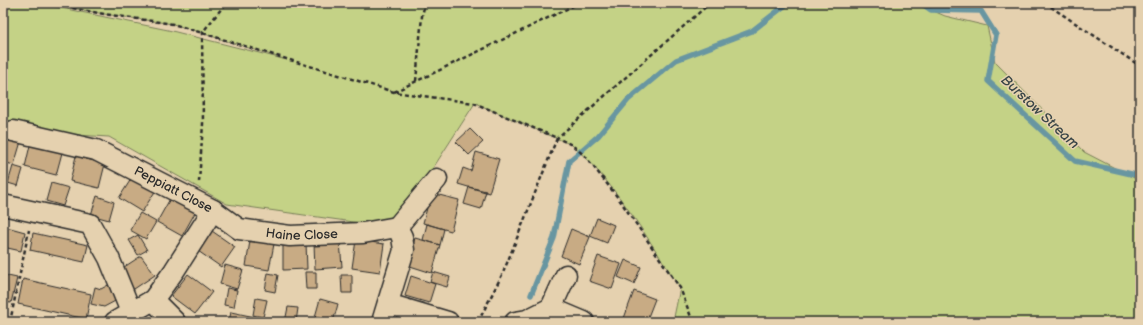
<svg xmlns="http://www.w3.org/2000/svg" width="1143" height="325" font-family="'Balsamiq Sans',sans-serif">
<rect width="100%" height="100%" fill="#e5d1af"/>
<filter id="ink" filterUnits="userSpaceOnUse"><feTurbulence type="fractalNoise" baseFrequency=".025" numOctaves="2"/><feDisplacementMap in="SourceGraphic" scale="8" xChannelSelector="R" yChannelSelector="G"/><feConvolveMatrix kernelMatrix="1 2 1 2 8 2 1 2 1" color-interpolation-filters="sRGB"/></filter>
<g filter="url(#ink)">
<!-- green -->
<path fill="#c4d286" stroke="#787e58" d="M3,3H37L168,30L287,60L173,24L104,14L45,3H915L945,16L987,26L995,62L1084,152L1140,181V322H673L680,288C648,239 616,184 572,145L475,103L415,196L392,222L374,225L227,204L109,137L13,131L3,115Z"/>
<g fill="none" stroke-linecap="round" stroke-linejoin="round">
<!-- stream -->
<path stroke="#6896a1" stroke-width="5.5" d="M921,3L931,10L981,11L996,35L988,81L1075,161L1140,176
M531,295L554,238L569,161L598,136L628,100L676,60L752,31L788,3"/>
</g>
<!-- building -->
<path fill="#c8ab84" stroke="#2b2b2b" d="M470,129L483,142L469,155L456,142Z
M3,132L22,138L14,165L3,162Z
M31,141L63,149L56,175L25,167Z
M476,152L499,159L489,193L458,184L463,168L471,171Z
M76,156L105,164L99,188L70,181Z
M13,166L23,169L18,186L8,183Z
M133,176L156,190L142,212L119,198Z
M51,183L69,188L63,206L46,201Z
M469,187L486,191L481,209L464,204Z
M431,193L459,200L451,231L423,223Z
M97,196L114,202L109,220L91,215Z
M171,197L196,211L182,236L157,222Z
M140,213L156,222L146,239L130,230Z
M597,218L614,225L607,243L590,236Z
M427,224L444,229L440,245L423,240Z
M3,226L25,232L21,251L3,247Z
M571,229L590,237L579,264L561,256Z
M212,231L235,247L221,267L198,251Z
M33,233L88,245L84,262L30,250Z
M138,235L147,250L138,255L129,240Z
M415,238L440,245L432,273L407,265Z
M356,240L384,244L380,272L352,268Z
M250,241L274,244L269,270L246,266Z
M340,241L342,267L315,269L314,243Z
M283,243H306L307,269L283,270Z
M141,256L155,275L131,291L118,271Z
M598,256L621,264L612,289L589,281Z
M625,260L641,267L634,284L618,277Z
M225,265L243,270L237,289L220,284Z
M305,272H316V289H306Z
M433,272L450,277L447,287L430,282Z
M268,273L278,275L275,292L265,290Z
M188,274L212,292L195,314L171,296Z
M3,275L17,278L11,303L3,302Z
M341,275H352V293H342Z
M411,276L435,284L429,303L405,296Z
M23,279L91,294L86,319L18,304Z
M110,284L119,299L104,307L91,304L95,287L101,289Z
M227,288L237,290L234,307L224,305Z
M634,291L655,299L646,322L623,321Z
M256,298L267,300L263,317L253,315Z
M320,299L338,304L333,322L315,317Z
M288,307L298,308L296,322H285Z
M231,312L255,317L253,322H229Z"/>
<g fill="none" stroke-linecap="round" stroke-linejoin="round">
<defs>
<g id="minor">
<path id="s1" d="M13,131L96,150L213,210L239,229L290,236L363,233L397,227"/>
<path d="M3,205L90,224L109,258L131,312"/>
<path d="M153,300L175,322"/>
<path d="M388,304L448,322"/>
<path d="M551,308L566,275"/>
<path d="M115,322L153,300L174,271L213,210"/>
<path d="M382,322L404,250L402,237L397,227L437,179"/>
<path d="M515,322L527,320L551,308L584,322"/>
</g>
</defs>
<!-- minor casing -->
<use href="#minor" stroke="#2b2b2b" stroke-width="23"/>
<!-- path -->
<path stroke="#2b2b2b" stroke-width="2.5" stroke-dasharray="4 3" stroke-linecap="butt" d="M45,3L104,14L173,24L394,92L474,103L557,138L503,273L478,322
M1045,3L1140,66
M416,81L422,16L425,3
M394,92L579,3
M199,182L203,124L202,33L226,3
M10,322L29,230
M693,322L680,288L619,199L585,156L572,145L557,138L710,3"/>
<!-- minor -->
<use href="#minor" stroke="#e5d1af" stroke-width="20"/>
</g>
</g>
<g text-anchor="middle" dominant-baseline="central" stroke-width="3" stroke-linejoin="round" paint-order="stroke">
<!-- street labels -->
<g font-size="13" fill="#2b2b2b" stroke="#e5d1af">
<text stroke="none"><textPath href="#s1" startOffset="172">Peppiatt Close</textPath></text>
<text stroke="none"><textPath href="#s1" startOffset="312">Haine Close</textPath></text>
</g>
<!-- water labels -->
<g font-size="14" font-style="italic" fill="#3a4648" stroke="#e5d1af">
<text transform="translate(1040 112) rotate(43)">Burstow Stream</text>
</g>
</g>
<!-- margin -->
<rect width="1143" height="325" fill="none" stroke="#e5d1af" stroke-width="16"/>
<rect x="8" y="8" width="1127" height="309" fill="none" stroke="#2b2b2b" stroke-width="1.5" filter="url(#ink)"/>
</svg>
